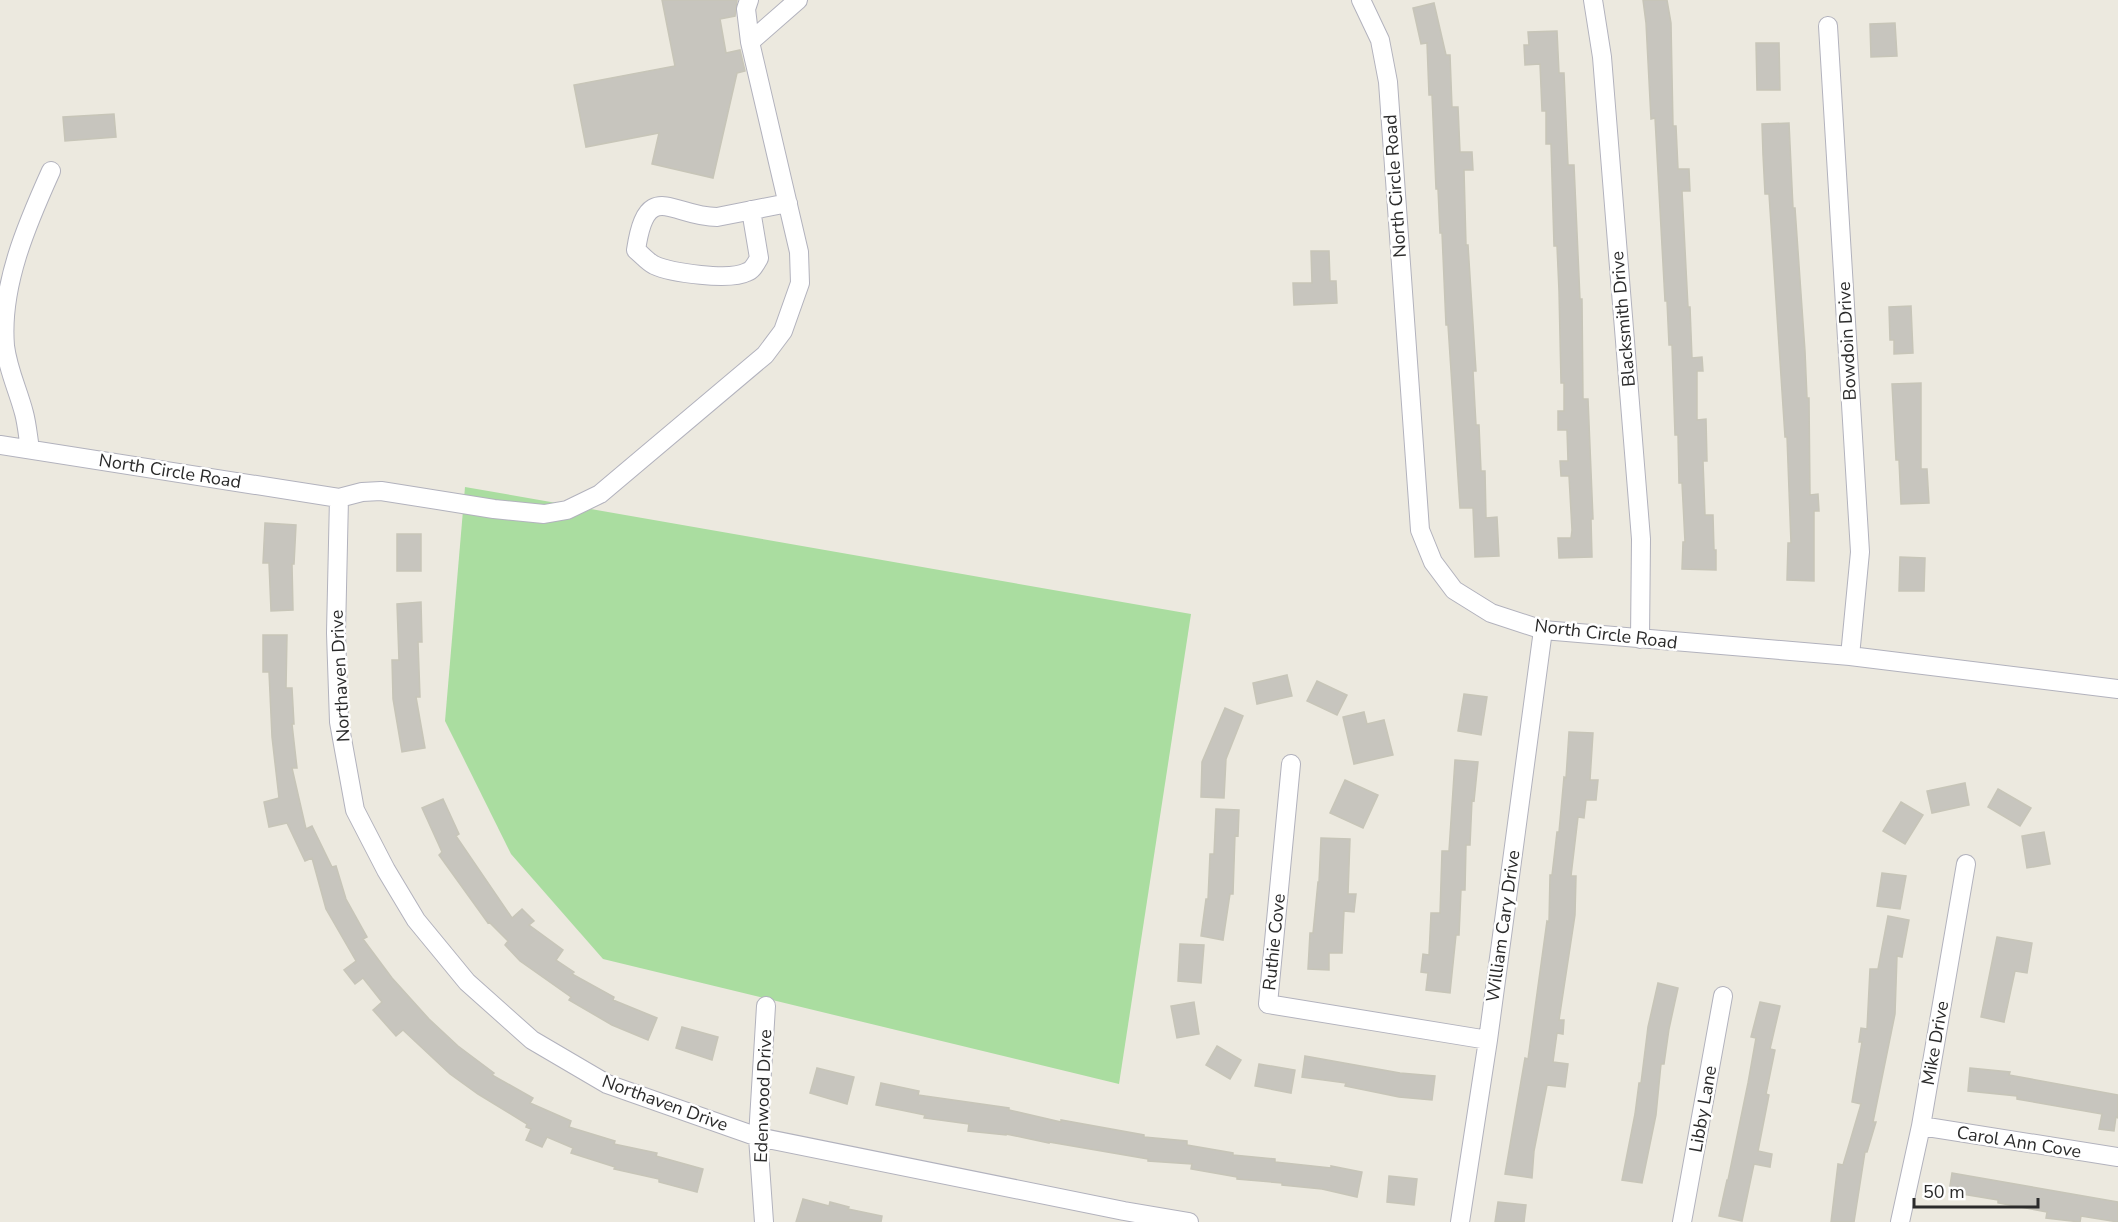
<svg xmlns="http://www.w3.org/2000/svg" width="2118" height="1222" font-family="'Nunito Sans',sans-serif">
<rect width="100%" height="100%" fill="#ece9df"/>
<!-- green -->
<path fill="#aadda0" d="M465,487L1191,614L1119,1084L603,959L511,854L445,721Z"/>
<!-- building -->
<path fill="#c7c5be" stroke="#c7c5b8" stroke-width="1.5" d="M662,0H737L735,16L720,19L726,53L740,50L745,71L737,73L713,178L652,164L659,133L586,147L574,85L675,66Z
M1643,0H1667L1671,23L1673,126H1676L1678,169H1689L1690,191H1682L1688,307H1690L1692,358L1702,357L1703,371H1697V420L1706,419L1707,461H1703L1705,515H1713L1714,550H1716V570L1682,569L1683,542H1685L1682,483H1679L1678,435H1675L1672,345H1669L1667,301H1665L1655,118L1651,119L1646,23Z
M1434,3L1446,55H1450L1452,107H1458L1460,152H1472L1473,170H1464L1466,245H1468L1476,371H1473L1476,425H1479L1481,471H1485L1486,518L1497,517L1499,556L1475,557L1473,508H1460L1448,325H1446L1442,233H1440L1438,189H1436L1432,95H1429L1427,43L1421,44L1413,8Z
M1895,23L1897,56L1871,57L1870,24Z
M1557,31L1559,73H1564L1568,165H1574L1580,299H1582L1583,399H1588L1593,519H1591L1592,557L1559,558L1558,538H1571L1572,530L1569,476H1561L1560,461H1568L1567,430H1558V411H1564V383H1561L1559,291L1557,246H1554L1551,144H1546V111H1542L1540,64L1525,65L1524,45H1529L1528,32Z
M1756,43H1779L1780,90H1757Z
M114,114L116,137L65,141L63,117Z
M1789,123L1793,208H1795L1805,351L1807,398H1809L1810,495L1818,494L1819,511H1814V581L1787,580L1788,543H1791L1787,437H1785L1769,194H1765L1763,155L1762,124Z
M1311,251H1329L1330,281H1336L1337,303L1294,305L1293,283H1312Z
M1911,306L1913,353L1894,354V340H1890L1889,307Z
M1921,383V469H1927L1929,503L1901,504L1899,460H1896L1892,384Z
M265,523L296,525L294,564H292L293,610L271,611L269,563H263Z
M397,534H421V571H397Z
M1900,557L1925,558L1924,591H1899Z
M421,602L422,642H418L420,697H416L425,748L402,752L393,699L392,660H399L397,604Z
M263,635H287L286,688H292L294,724H292L297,768H292L306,829L312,826L332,867L336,866L346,899L367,937L363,939L392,978L429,1019L458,1046L494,1073L492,1075L533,1098L530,1103L571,1121L569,1127L615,1141L614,1144L657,1153L656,1156L703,1169L697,1192L659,1182V1179L614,1169L615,1167L571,1153L573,1148L547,1137L542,1147L526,1140L531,1129L526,1127L527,1124L478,1094L450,1074L403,1030L396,1036L373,1010L382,1002L363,978L355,984L344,970L356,961L326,909L312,858L305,861L287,823L269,827L264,802L279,798L272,737L269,672H263Z
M1287,675L1292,696L1257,704L1253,683Z
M1317,681L1347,695L1337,715L1307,701Z
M1464,694L1487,697L1481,735L1458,731Z
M1225,708L1243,716L1226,759L1224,798L1201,797L1202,762Z
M1364,712L1367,724L1384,720L1393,755L1354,764L1343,717Z
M1569,732L1593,733L1590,780H1598L1596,800H1586L1584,818L1578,817L1571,876H1576L1575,915L1559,1020H1564L1563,1034L1557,1033L1553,1062L1568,1064L1565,1087L1547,1085L1534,1151L1532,1178L1505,1174L1525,1058L1528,1059L1547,921L1549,922L1550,875H1552L1557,832H1559L1564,777L1566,778Z
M1455,760L1478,762L1474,801L1472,800L1470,845H1466L1465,890H1461L1459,935H1456L1450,993L1426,990L1428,973L1421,972L1423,954L1429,955L1431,913H1440L1442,851H1449Z
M1345,780L1378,795L1363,828L1330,813Z
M1965,783L1969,805L1932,813L1927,791Z
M1998,789L2031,808L2020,826L1988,807Z
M443,799L459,834L456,836L512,918L522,909L534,921L529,925L563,950L556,960L574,972L572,974L614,997L613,1000L657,1018L648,1040L612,1025L569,1000L571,997L520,961L505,945L508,941L489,922L488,923L439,855L442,852L422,808Z
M1901,802L1923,815L1905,844L1883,831Z
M1216,809L1239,810L1238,836L1235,835L1233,894H1230L1223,940L1201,936L1206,899H1208L1210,854H1214Z
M2044,832L2050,864L2027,868L2022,836Z
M1321,838L1350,839L1348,894H1356L1354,912L1344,911L1342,953H1329V970L1308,969L1310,933H1313L1318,882H1319Z
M1882,873L1906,876L1900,909L1877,906Z
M1888,916L1909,920L1902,957L1897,956L1895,1014L1873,1122H1876L1867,1152H1865L1854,1222H1831L1838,1164L1843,1165L1861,1104L1852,1102L1862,1042H1859L1861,1028L1867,1029L1870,969H1878Z
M1997,937L2032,943L2027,973L2015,971L2004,1022L1981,1017Z
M1180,944L1204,945L1201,983L1178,981Z
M1658,983L1678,988L1669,1029L1664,1064H1661L1656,1115L1642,1183L1622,1180L1635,1114L1639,1083H1641L1648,1027Z
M1194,1002L1199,1034L1177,1038L1171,1006Z
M1760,1002L1780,1006L1770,1049L1775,1050L1766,1094L1769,1095L1758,1151L1772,1154L1770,1167L1754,1164L1742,1221L1719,1216L1727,1180H1728L1748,1083L1756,1038L1751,1037Z
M682,1027L718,1037L712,1060L676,1048Z
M1217,1046L1241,1060L1230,1079L1206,1065Z
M1305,1056L1400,1073L1435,1076L1432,1100L1399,1097L1345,1086L1346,1083L1302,1077Z
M1259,1064L1295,1070L1291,1093L1255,1086Z
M817,1068L854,1077L847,1104L810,1093Z
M1970,1068L2010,1072L2009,1075L2118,1095V1118L2116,1117L2114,1131L2099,1129L2102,1114L2017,1099V1096L1968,1091Z
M881,1083L919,1091L918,1095L1009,1108V1110L1061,1122V1120L1144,1135V1137L1187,1141V1145L1233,1153V1155L1275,1159V1162L1331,1168V1166L1362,1172L1357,1197L1322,1189L1282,1185V1183L1237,1179V1177L1191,1169L1192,1164L1148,1161V1159L1049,1142V1143L1006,1134V1135L968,1131L969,1124L924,1118L925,1115L876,1105Z
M1952,1173L2118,1202V1222L2081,1216L2080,1222L2046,1218L2047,1212L1998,1203V1200L1949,1192Z
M1389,1176L1417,1179L1414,1205L1387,1202Z
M803,1199L829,1206L830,1202L849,1207L848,1209L882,1216L881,1222H796Z
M1498,1202L1526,1205L1524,1222H1495Z"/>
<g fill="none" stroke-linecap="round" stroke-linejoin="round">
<defs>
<path id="minor" d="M1361,0L1380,40L1388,82L1420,530L1433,562L1454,590L1491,613L1543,630L1850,656L2118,689
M1593,0L1602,57L1641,539L1640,639
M1828,26L1860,552L1850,656
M750,42L798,0
M751,210L759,258C756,263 753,270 747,272C730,281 671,273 654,265C648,262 642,255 636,250C647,177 672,217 717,217L788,203
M0,445L339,498L362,492L381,491L494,509L544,514L567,510L600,494L765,355L783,331L800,283L799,252L750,42L746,9L749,0
M30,449C28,437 27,424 24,413C18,390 8,370 5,346C0,286 27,224 51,171
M339,498L336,633L339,722L355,810L386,870L416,920L467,982L532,1040L607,1084L758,1137L1124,1211L1189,1222
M1291,764L1268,1004L1488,1040
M1921,1126L2118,1157
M764,1222L758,1137L766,1006
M1460,1222L1488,1040L1543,630
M1682,1222L1723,996
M1900,1222L1921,1126L1966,864"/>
</defs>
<!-- minor casing -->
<use href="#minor" stroke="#b2b2bd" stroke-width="20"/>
<!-- minor -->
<use href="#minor" stroke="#fff" stroke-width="18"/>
</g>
<g text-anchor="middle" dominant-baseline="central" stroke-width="5" stroke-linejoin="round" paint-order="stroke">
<!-- street labels -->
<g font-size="18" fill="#2b2b2b" stroke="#fff">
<text transform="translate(1395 186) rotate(-94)">North Circle Road</text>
<text transform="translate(1623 319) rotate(-95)">Blacksmith Drive</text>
<text transform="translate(1847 341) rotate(-93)">Bowdoin Drive</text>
<text transform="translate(170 471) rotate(9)">North Circle Road</text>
<text transform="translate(1606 634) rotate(7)">North Circle Road</text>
<text transform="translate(340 676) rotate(-93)">Northaven Drive</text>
<text transform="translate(1503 926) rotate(-82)">William Cary Drive</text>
<text transform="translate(1274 942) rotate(-84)">Ruthie Cove</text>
<text transform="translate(1935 1043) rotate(-80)">Mike Drive</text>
<text transform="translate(763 1096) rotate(-88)">Edenwood Drive</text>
<text transform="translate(665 1103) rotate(20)">Northaven Drive</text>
<text transform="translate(1703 1109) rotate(-80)">Libby Lane</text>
<text transform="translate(2019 1142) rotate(9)">Carol Ann Cove</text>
</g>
</g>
<!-- scale -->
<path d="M1914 1198v9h124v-9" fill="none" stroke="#2b2b2b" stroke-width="3"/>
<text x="1923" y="1198" font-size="18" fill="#2b2b2b" stroke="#ffffff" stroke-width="4.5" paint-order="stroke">50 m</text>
</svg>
